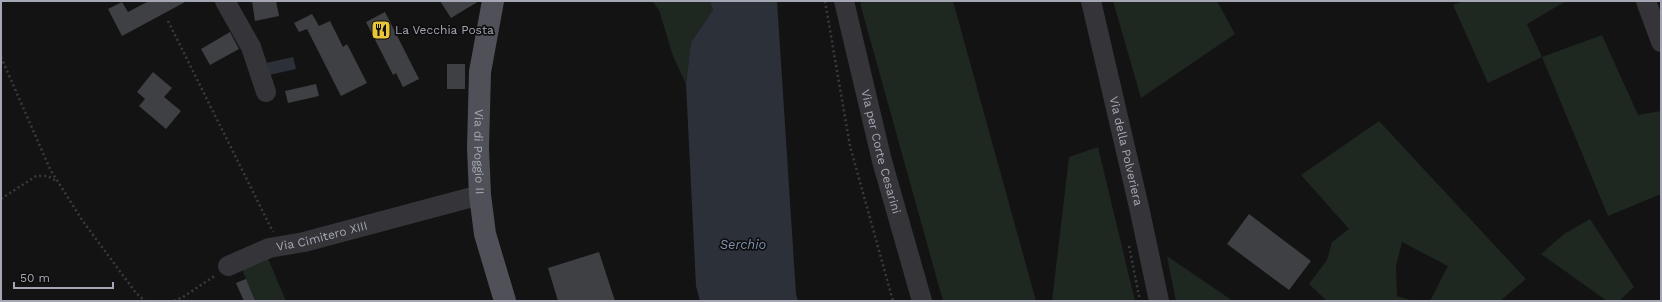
<svg xmlns="http://www.w3.org/2000/svg" width="1662" height="302" font-family="'Work Sans',sans-serif">
<rect width="100%" height="100%" fill="#131314"/>
<!-- green -->
<path fill="#1f2721" d="M652,1H710L713,10L691,42L686,84L673,56L659,10Z
M866,1H953L1036,301H943L860,3Z
M1113,1H1217L1235,34L1141,98Z
M1463,1H1566L1527,24L1542,57L1602,35L1638,115L1661,111V194L1608,216L1542,57L1488,83L1453,5Z
M1379,121L1526,279L1500,301H1430L1448,266L1402,242L1396,266L1397,296L1414,301H1327L1309,284L1327,260L1332,242L1349,229L1301,175Z
M1098,147L1135,301H1052L1069,157Z
M1590,219L1634,287L1619,301H1607L1541,254L1564,234Z
M267,256L286,301H244L236,283L246,279L241,267Z
M1167,256L1233,301H1176Z"/>
<!-- water -->
<path fill="#2c3139" d="M710,1H777L796,294L798,301H700L696,286L686,84L691,42L713,10Z
M293,57L296,69L269,75L266,63Z"/>
<!-- building -->
<path fill="#3f4044" d="M149,1H187L122,36L108,9L122,2L128,12Z
M252,1H276L279,16L255,21Z
M440,1H479L451,18Z
M385,12L419,79L403,87L396,73L393,75L366,22Z
M312,14L319,26L330,21L343,47L347,44L367,83L341,96L307,29L299,32L294,23Z
M230,32L239,49L210,65L201,49Z
M447,64H465V89H447Z
M153,72L172,88L164,97L181,111L166,129L139,106L145,99L137,92Z
M316,84L319,96L288,103L285,91Z
M1249,214L1311,261L1289,290L1227,244Z
M599,252L615,301H558L548,268Z
M246,279L255,301H244L236,283Z"/>
<g fill="none" stroke-linecap="round" stroke-linejoin="round">
<!-- path -->
<path stroke="#3a3b40" stroke-width="2.5" stroke-dasharray="2 3" stroke-linecap="butt" d="M825,1L850,146L893,301
M168,21L273,232
M1,57L50,169L82,220L136,293L145,301
M1,199L36,176H48L56,181
M1129,246L1140,301
M174,301L183,297L216,275"/>
<!-- minor -->
<g stroke="#343439" stroke-width="20">
<path d="M225,1L251,47L266,92"/>
<path id="s1" d="M844,1L882,161L922,301"/>
<path id="s2" d="M1091,1L1139,207L1159,301"/>
<path d="M1646,1L1661,42"/>
<path id="s3" d="M228,266L269,248L304,242L480,195"/>
</g>
<!-- major -->
<path stroke="#505158" stroke-width="22" id="s4" d="M493,1L480,72L478,148L480,195L485,234L505,301"/>
</g>
<!-- icons -->
<defs>
<symbol id="restaurant-square" viewBox="-11 -11 22 22"><rect x="-9" y="-9" width="18" height="18" rx="4" fill="#e9c637" stroke="#0e0e0f"/><path d="M-5-6h1v4h1v-4h1v4h1v-4h1v5L-1.5 .5V6h-2V.5L-5-1ZM5-6V6H3V1.5H1.5Q1.5-4 5-6Z" fill="#111"/></symbol>
</defs>
<g fill-rule="evenodd">
<use href="#restaurant-square" x="370" y="19" width="22" height="22"/>
</g>
<g text-anchor="middle" dominant-baseline="central" stroke-width="3.5" stroke-linejoin="round" paint-order="stroke">
<!-- poi labels -->
<g font-size="12" fill="#a5a8b4" stroke="#0e0e0f" text-anchor="start">
<text x="395" y="30">La Vecchia Posta</text>
</g>
<!-- street labels -->
<g font-size="12" fill="#a5a8b4" stroke="#0e0e0f">
<text stroke="none"><textPath href="#s2" startOffset="154">Via della Polveriera</textPath></text>
<text stroke="none"><textPath href="#s4" startOffset="152">Via di Poggio II</textPath></text>
<text stroke="none"><textPath href="#s1" startOffset="155">Via per Corte Cesarini</textPath></text>
<text stroke="none"><textPath href="#s3" startOffset="99">Via Cimitero XIII</textPath></text>
</g>
<!-- water labels -->
<g font-size="13" font-style="italic" fill="#7d90ae" stroke="#0e0e0f">
<text x="743" y="244">Serchio</text>
</g>
</g>
<!-- border -->
<rect width="1662" height="302" fill="none" stroke="#a5a8b4" stroke-width="4"/>
<!-- scale -->
<path d="M14 282v6h99v-6" fill="none" stroke="#a5a8b4" stroke-width="2"/>
<text x="20" y="282" font-size="12" fill="#a5a8b4" stroke="#0e0e0f" stroke-width="3" paint-order="stroke">50 m</text>
</svg>
